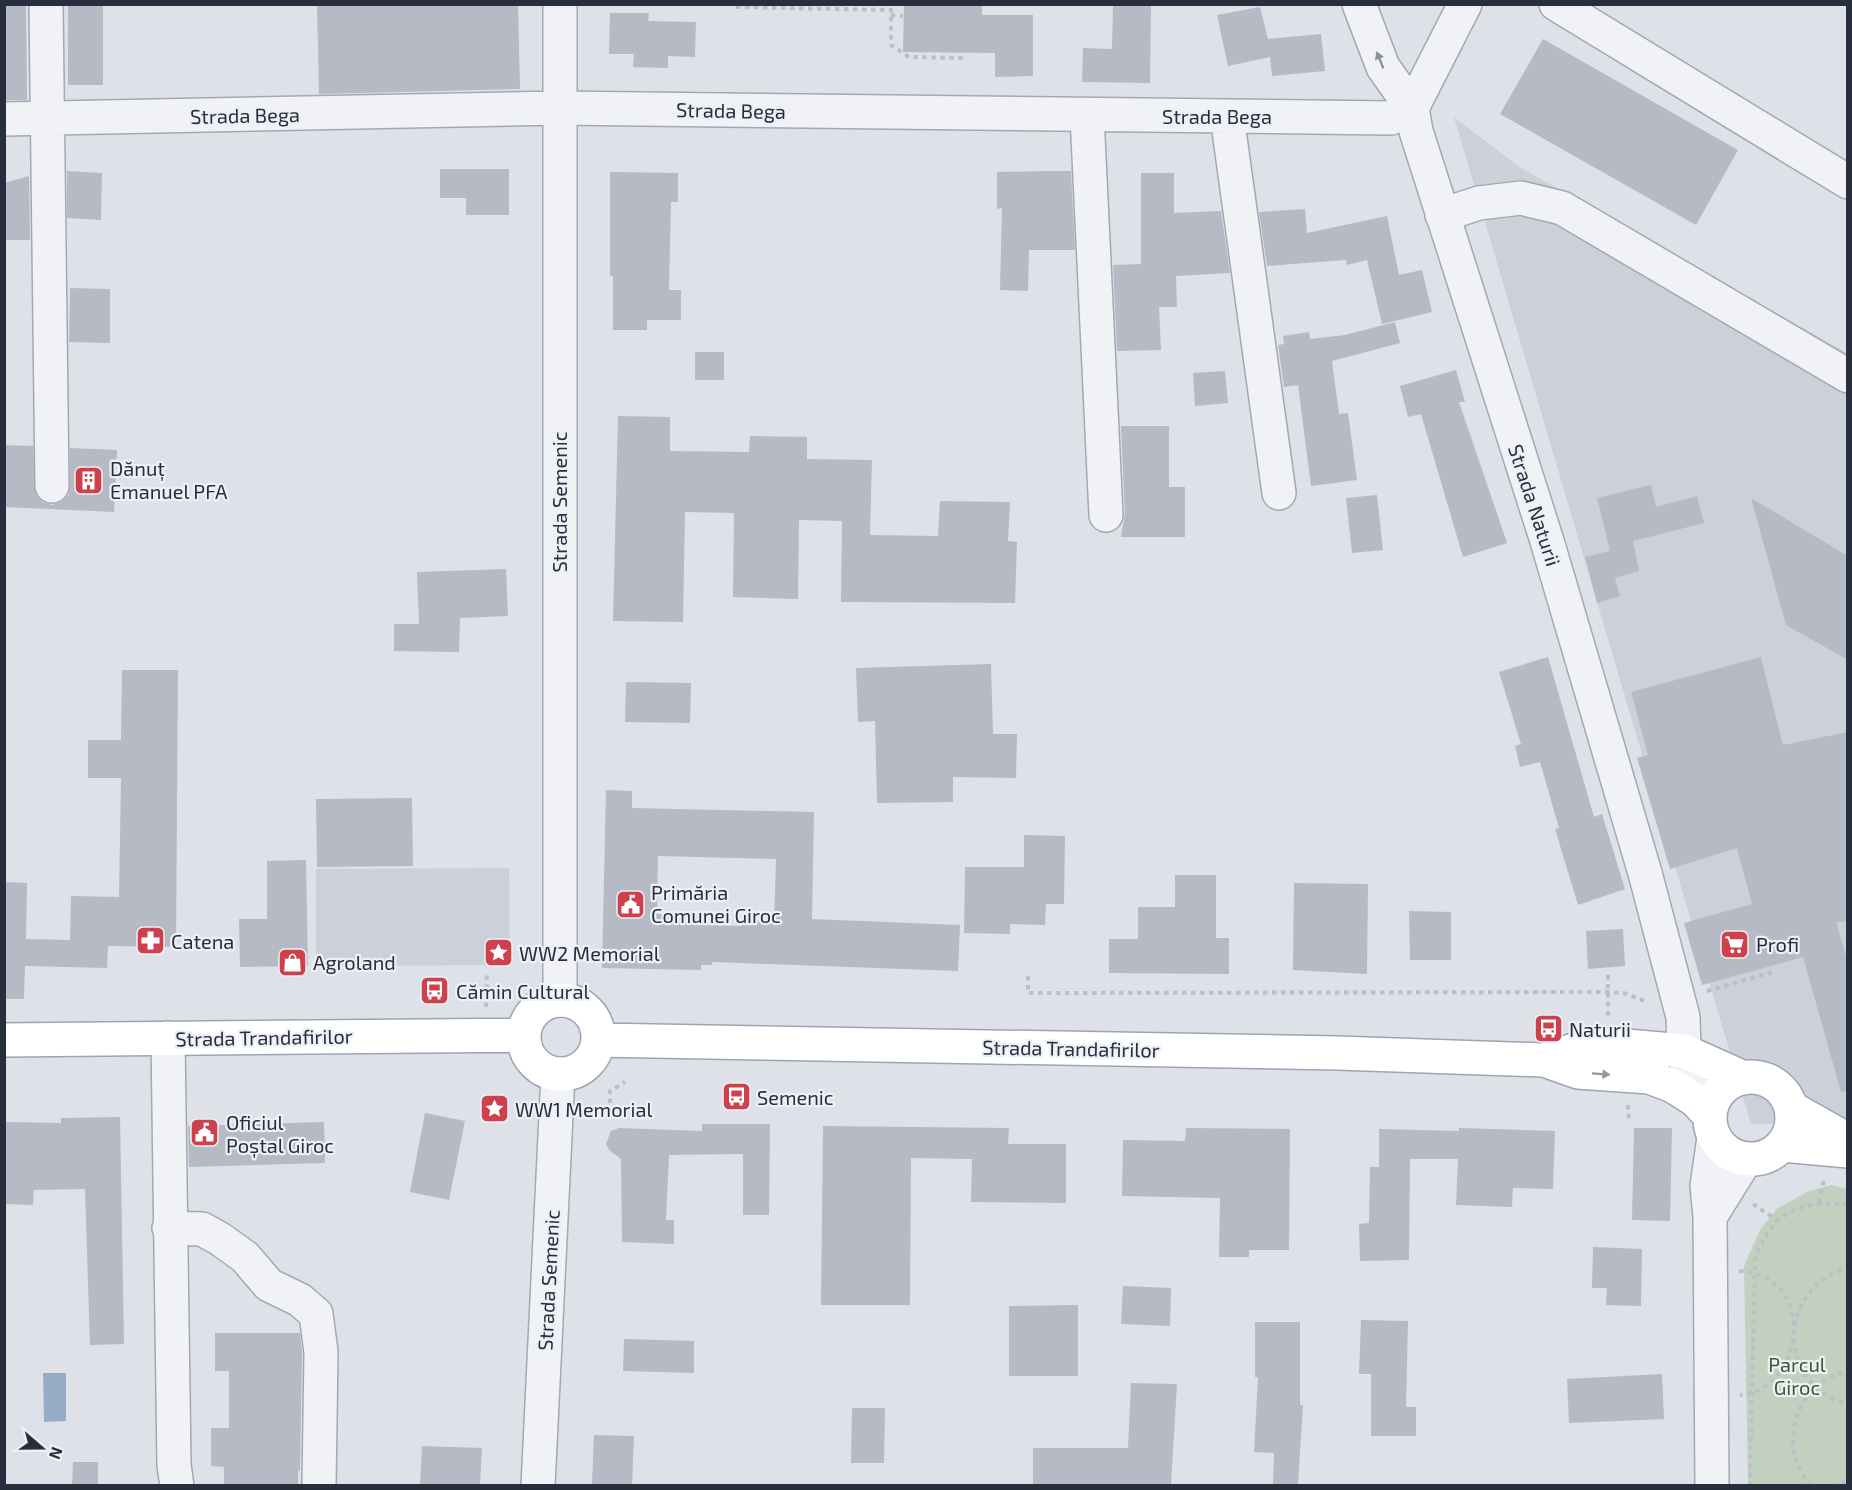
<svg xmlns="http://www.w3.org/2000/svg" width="1852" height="1490" font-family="'Exo 2',sans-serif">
<rect width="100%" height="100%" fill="#dee1e8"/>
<!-- built -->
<path fill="#ccd0d9" d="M1454,117L1518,166L1847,353V1123L1751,1124Z
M509,868L510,965L316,966V869Z"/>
<!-- green -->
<path fill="#c2d1bf" d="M1831,1185L1847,1189V1485H1748L1744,1266L1761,1228L1778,1208L1809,1191Z"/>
<!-- water -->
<path fill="#98acc8" d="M43,1373H66V1421L44,1422Z"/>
<!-- building -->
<path fill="#b5bac4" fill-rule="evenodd" d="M4,4H26L27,100H4Z
M68,4H103V85H68Z
M317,4H518L520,89L319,94Z
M904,4H982V15H1033V76L995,77V53L903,52Z
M1113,4H1151L1150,83L1082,82L1083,48L1112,49Z
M1260,7L1268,39L1321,34L1325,71L1272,76L1270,57L1228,66L1217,15Z
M610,13H649L648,21L696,22L695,57L668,56V68L633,67L634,54H609Z
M1543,39L1738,150L1696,225L1500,114Z
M440,169H509V215H466V198H440Z
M67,171L102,173L101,220L67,218Z
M1051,171H1071L1075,250H1029L1028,291L1000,290L1002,208L997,209V172Z
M610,172L678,173V202H671L669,290H681V320H647V330H613V276H610Z
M1141,173H1174V213L1221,211L1230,273L1176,276L1177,307H1159L1161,350L1117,351L1113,265L1141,264Z
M29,176L30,240H4V183Z
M1305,209L1307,233L1387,216L1399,275L1422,270L1432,312L1382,324L1367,260L1347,265L1346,260L1267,266L1259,212Z
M70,288L110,289V343L69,342Z
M1395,322L1400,343L1332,361L1339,414L1348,413L1357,480L1311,486L1298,385L1284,387L1278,345L1284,344L1283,336L1309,332L1310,339L1345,335Z
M695,352H724V380H695Z
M1456,370L1465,402H1459L1507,543L1463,557L1421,414L1408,417L1400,386Z
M1225,371L1228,403L1195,406L1193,373Z
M618,416L670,417V451L749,452L750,436L807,437V459L872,460L870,535L938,536L940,501L1010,502L1008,541L1017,542L1015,603L841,602L842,521L799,520L798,599L733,597L734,513L685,512L683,622L613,621Z
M1121,426H1169V487H1185V537H1121L1125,514Z
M4,445L33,446L36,495L42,502L52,505L61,502L69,495L70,448L117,450L114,512L4,507Z
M1651,485L1656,507L1697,496L1704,523L1633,541L1639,571L1615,578L1620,596L1597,603L1585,557L1610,551L1597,498Z
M1377,495L1383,550L1352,553L1346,498Z
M1751,498L1848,556V660L1786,625Z
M506,569L508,616L460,618L459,652L394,651V624H419L417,572Z
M1548,657L1594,817L1602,814L1625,889L1578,905L1555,829L1559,828L1540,762L1520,767L1515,746L1521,744L1499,672Z
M1761,657L1783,745L1848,732V921L1836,922L1848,963V1091L1841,1092L1803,957L1702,985L1684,923L1752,904L1737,848L1670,869L1637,758L1648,755L1631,692Z
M991,664L993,734H1017L1016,778L953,777V802L877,803L875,721L858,722L856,668Z
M122,670H178L176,947L108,946L107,968L25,966L24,999H4V882L27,883L26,939L70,940L71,896L119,897L121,778H88V740H121Z
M626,682L691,683L690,723L625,722Z
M606,790L632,791V808L814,812L812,919L960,925L958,971L712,962V965H701V970L602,968ZM658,856L776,859L774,921L742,920V926L699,925V915L657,914Z
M412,798L413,866L317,867L316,799Z
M1024,835L1065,836L1064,904H1046L1045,925L1010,924V934L964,933L965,867H1024Z
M306,860L308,966L240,967L239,919H267V861Z
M1175,875H1216V938H1229V974L1109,973V939H1138V907H1175Z
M1294,883L1368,884L1367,974L1293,970Z
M1409,911L1451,912V960H1410Z
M1623,929L1625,966L1588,969L1586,931Z
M425,1113L465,1121L449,1200L410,1192Z
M120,1117L124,1344L90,1345L85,1189L34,1190L33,1205L4,1204V1122L61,1123V1118Z
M324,1122L325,1163L189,1167L188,1126Z
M702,1124H770L769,1215H743V1154L669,1155L666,1220H674V1244L622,1242L621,1159L609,1150L606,1144L611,1131L619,1128L702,1131Z
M823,1126L1009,1128L1008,1144H1066V1203L971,1202L972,1159L911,1158L910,1305H821Z
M1186,1128L1290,1129L1289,1250H1249V1257H1219L1220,1198L1122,1196L1123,1140L1185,1141Z
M1459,1128L1555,1131L1553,1189L1513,1188L1512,1207L1456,1205L1458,1159H1410L1409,1260L1360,1261L1359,1224L1369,1223L1370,1167H1379V1129L1459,1131Z
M1634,1128H1672L1670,1221L1632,1220Z
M1593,1247L1642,1249L1641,1306L1606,1305L1607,1288H1592Z
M1123,1286L1171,1288L1170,1326L1121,1324Z
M1078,1305V1376H1009V1306Z
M1361,1320L1408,1321L1406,1407H1416V1436H1371V1374H1359Z
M1255,1322H1300V1405H1303L1298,1485H1273L1274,1453L1254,1452L1258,1377H1255Z
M215,1333H300L302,1353L300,1471H298V1485H224V1467L211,1466V1428H229V1371H215Z
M624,1339L694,1341V1373L623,1371Z
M1662,1374L1664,1419L1569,1423L1567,1379Z
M1131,1383L1177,1384L1171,1485H1033V1448H1128Z
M852,1408H885L884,1463H851Z
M594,1435L634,1436L632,1485H592Z
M422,1446L482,1448L480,1485H420Z
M73,1462H98V1485H72Z"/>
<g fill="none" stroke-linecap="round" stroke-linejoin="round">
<defs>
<path id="minor" d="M46,4L52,486
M560,4V1000
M1359,4L1383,67L1412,108L1416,131L1547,541L1645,873L1683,1017L1684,1051L1695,1100
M1556,4L1848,182
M1412,108L1465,4
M1087,115L1106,515
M1227,116L1279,493
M4,119L559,108L1391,118L1412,108
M1442,215L1479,203L1521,198L1562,208L1848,376
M168,1038L174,1465L177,1486
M1710,1217L1746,1159
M169,1228L202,1229L220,1239L245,1257L269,1285L300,1300L316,1314L321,1352L319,1486
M538,1486L558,1074
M1712,1486L1710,1217L1707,1186L1714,1137"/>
<path id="major" d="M524 1037a37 37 0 1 1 74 0a37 37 0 1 1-74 0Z
M4,1040L524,1035
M598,1040L1337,1053L1544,1060L1578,1072L1649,1077L1673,1086L1695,1100L1710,1116
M1544,1060L1579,1048L1615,1045L1684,1051L1744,1078
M1710 1118a41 41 0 1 1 82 0a41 41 0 1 1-82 0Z
M1791,1108L1848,1140
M1782,1145L1848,1151"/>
</defs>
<!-- minor casing -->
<use href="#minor" stroke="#a3a8b2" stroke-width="36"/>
<!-- major casing -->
<use href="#major" stroke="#9da4b3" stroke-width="36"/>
<!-- path -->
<path stroke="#bcbfc6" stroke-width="4" stroke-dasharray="4.5 4.5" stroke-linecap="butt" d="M736,7L891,10V45L909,57L964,58
M891,15L903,16
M1608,975V1017
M1028,976V993L1608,992L1624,993L1647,1002
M1707,991L1776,971
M486,1007L487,971
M1628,1105L1629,1119
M610,1112V1091L625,1082
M1819,1203L1824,1179
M1753,1204L1777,1220
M1739,1271C1820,1275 1803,1391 1740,1395
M1795,1326C1800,1297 1819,1275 1848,1268
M1794,1339C1796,1371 1816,1396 1848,1404
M1750,1486L1755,1259C1773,1211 1798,1201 1848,1204
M1810,1486C1777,1444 1794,1384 1848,1371
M1833,1486L1848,1480"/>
<!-- minor -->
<use href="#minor" stroke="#f0f2f6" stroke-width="33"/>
<!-- major -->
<use href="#major" stroke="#fff" stroke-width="33"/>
</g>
<!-- one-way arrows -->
<defs><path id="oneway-solid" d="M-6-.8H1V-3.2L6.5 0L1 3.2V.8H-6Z" transform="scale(1.5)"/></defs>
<use fill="#8c909a" href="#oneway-solid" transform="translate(1380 60) rotate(-112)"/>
<use fill="#93969e" href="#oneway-solid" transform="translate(1601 1074) rotate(4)"/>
<!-- icons -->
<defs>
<symbol id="building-square" viewBox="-11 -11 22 22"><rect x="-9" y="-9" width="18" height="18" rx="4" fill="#ce414c" stroke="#edf0f5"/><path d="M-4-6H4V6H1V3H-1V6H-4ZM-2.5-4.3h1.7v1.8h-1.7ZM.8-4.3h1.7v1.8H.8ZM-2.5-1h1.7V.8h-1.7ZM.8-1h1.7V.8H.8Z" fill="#fff"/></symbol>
<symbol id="civic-square" viewBox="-11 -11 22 22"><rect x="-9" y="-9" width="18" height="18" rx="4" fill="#ce414c" stroke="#edf0f5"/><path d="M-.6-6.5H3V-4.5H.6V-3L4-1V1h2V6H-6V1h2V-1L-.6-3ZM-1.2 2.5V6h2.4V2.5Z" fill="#fff"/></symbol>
<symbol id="pharmacy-square" viewBox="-11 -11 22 22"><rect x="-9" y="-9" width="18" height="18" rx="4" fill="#ce414c" stroke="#edf0f5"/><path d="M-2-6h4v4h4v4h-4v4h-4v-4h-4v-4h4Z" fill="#fff"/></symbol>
<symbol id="supermarket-square" viewBox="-11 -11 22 22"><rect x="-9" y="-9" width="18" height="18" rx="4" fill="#ce414c" stroke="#edf0f5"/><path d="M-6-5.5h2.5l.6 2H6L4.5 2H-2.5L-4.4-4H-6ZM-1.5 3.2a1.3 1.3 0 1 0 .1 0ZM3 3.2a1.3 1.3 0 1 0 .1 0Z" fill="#fff"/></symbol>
<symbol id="sight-square" viewBox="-11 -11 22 22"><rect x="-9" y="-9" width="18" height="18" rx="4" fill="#ce414c" stroke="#edf0f5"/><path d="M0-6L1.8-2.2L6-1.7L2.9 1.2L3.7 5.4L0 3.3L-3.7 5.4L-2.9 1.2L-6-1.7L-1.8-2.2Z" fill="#fff"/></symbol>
<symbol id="shop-square" viewBox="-11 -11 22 22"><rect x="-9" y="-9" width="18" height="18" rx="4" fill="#ce414c" stroke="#edf0f5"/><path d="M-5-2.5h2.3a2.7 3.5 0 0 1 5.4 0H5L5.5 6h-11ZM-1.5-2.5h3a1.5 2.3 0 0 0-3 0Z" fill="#fff"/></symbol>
<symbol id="bus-square" viewBox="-11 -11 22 22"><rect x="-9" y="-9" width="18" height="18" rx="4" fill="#ce414c" stroke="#edf0f5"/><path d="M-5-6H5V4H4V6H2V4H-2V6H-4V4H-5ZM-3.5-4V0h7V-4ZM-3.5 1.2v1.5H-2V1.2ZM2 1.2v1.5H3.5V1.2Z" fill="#fff"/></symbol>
</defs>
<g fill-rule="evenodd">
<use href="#building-square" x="72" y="464" width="33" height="33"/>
<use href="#civic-square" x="614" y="888" width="33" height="33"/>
<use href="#pharmacy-square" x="134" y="924" width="33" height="33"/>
<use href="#supermarket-square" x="1718" y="928" width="33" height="33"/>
<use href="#sight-square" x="482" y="936" width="33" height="33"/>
<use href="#shop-square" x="276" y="946" width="33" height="33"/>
<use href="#bus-square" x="418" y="974" width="33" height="33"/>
<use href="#bus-square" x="1532" y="1012" width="33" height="33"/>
<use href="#bus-square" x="720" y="1080" width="33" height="33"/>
<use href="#sight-square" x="478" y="1092" width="33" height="33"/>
<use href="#civic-square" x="188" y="1116" width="33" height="33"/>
</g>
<g text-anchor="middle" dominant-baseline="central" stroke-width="4.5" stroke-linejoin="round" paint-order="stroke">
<!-- street labels -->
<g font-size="20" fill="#272e3e" stroke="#edf0f5">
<text transform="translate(731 110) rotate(1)">Strada Bega</text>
<text transform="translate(245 115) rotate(-1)">Strada Bega</text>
<text x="1217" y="116">Strada Bega</text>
<text transform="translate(559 502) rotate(-90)">Strada Semenic</text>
<text transform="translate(1535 505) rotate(72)">Strada Naturii</text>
<text transform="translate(264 1037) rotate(-1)">Strada Trandafirilor</text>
<text transform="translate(1071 1048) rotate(1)">Strada Trandafirilor</text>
<text transform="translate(548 1280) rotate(-87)">Strada Semenic</text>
</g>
<!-- poi labels -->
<g font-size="20" fill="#272e3e" stroke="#edf0f5" text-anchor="start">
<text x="110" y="468">Dănuț<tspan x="110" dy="23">Emanuel PFA</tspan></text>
<text x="651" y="892">Primăria<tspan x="651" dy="23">Comunei Giroc</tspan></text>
<text x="171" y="941">Catena</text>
<text x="1756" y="944">Profi</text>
<text x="519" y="953">WW2 Memorial</text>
<text x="313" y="962">Agroland</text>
<text x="456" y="991">Cămin Cultural</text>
<text x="1569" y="1029">Naturii</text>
<text x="757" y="1097">Semenic</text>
<text x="515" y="1109">WW1 Memorial</text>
<text x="226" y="1122">Oficiul<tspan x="226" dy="23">Poștal Giroc</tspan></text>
</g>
<!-- park labels -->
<g font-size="20" fill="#395a34" stroke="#edf0f5">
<text x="1797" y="1364">Parcul<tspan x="1797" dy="23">Giroc</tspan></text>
</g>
</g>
<!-- border -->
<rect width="1852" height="1490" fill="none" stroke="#272e3e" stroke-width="12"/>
<!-- north arrow -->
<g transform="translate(42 1448) rotate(110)" stroke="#edf0f5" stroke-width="4.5" paint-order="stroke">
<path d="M0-4.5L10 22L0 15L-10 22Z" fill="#272e3e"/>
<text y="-9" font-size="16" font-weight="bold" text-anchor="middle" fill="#272e3e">N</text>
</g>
</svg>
